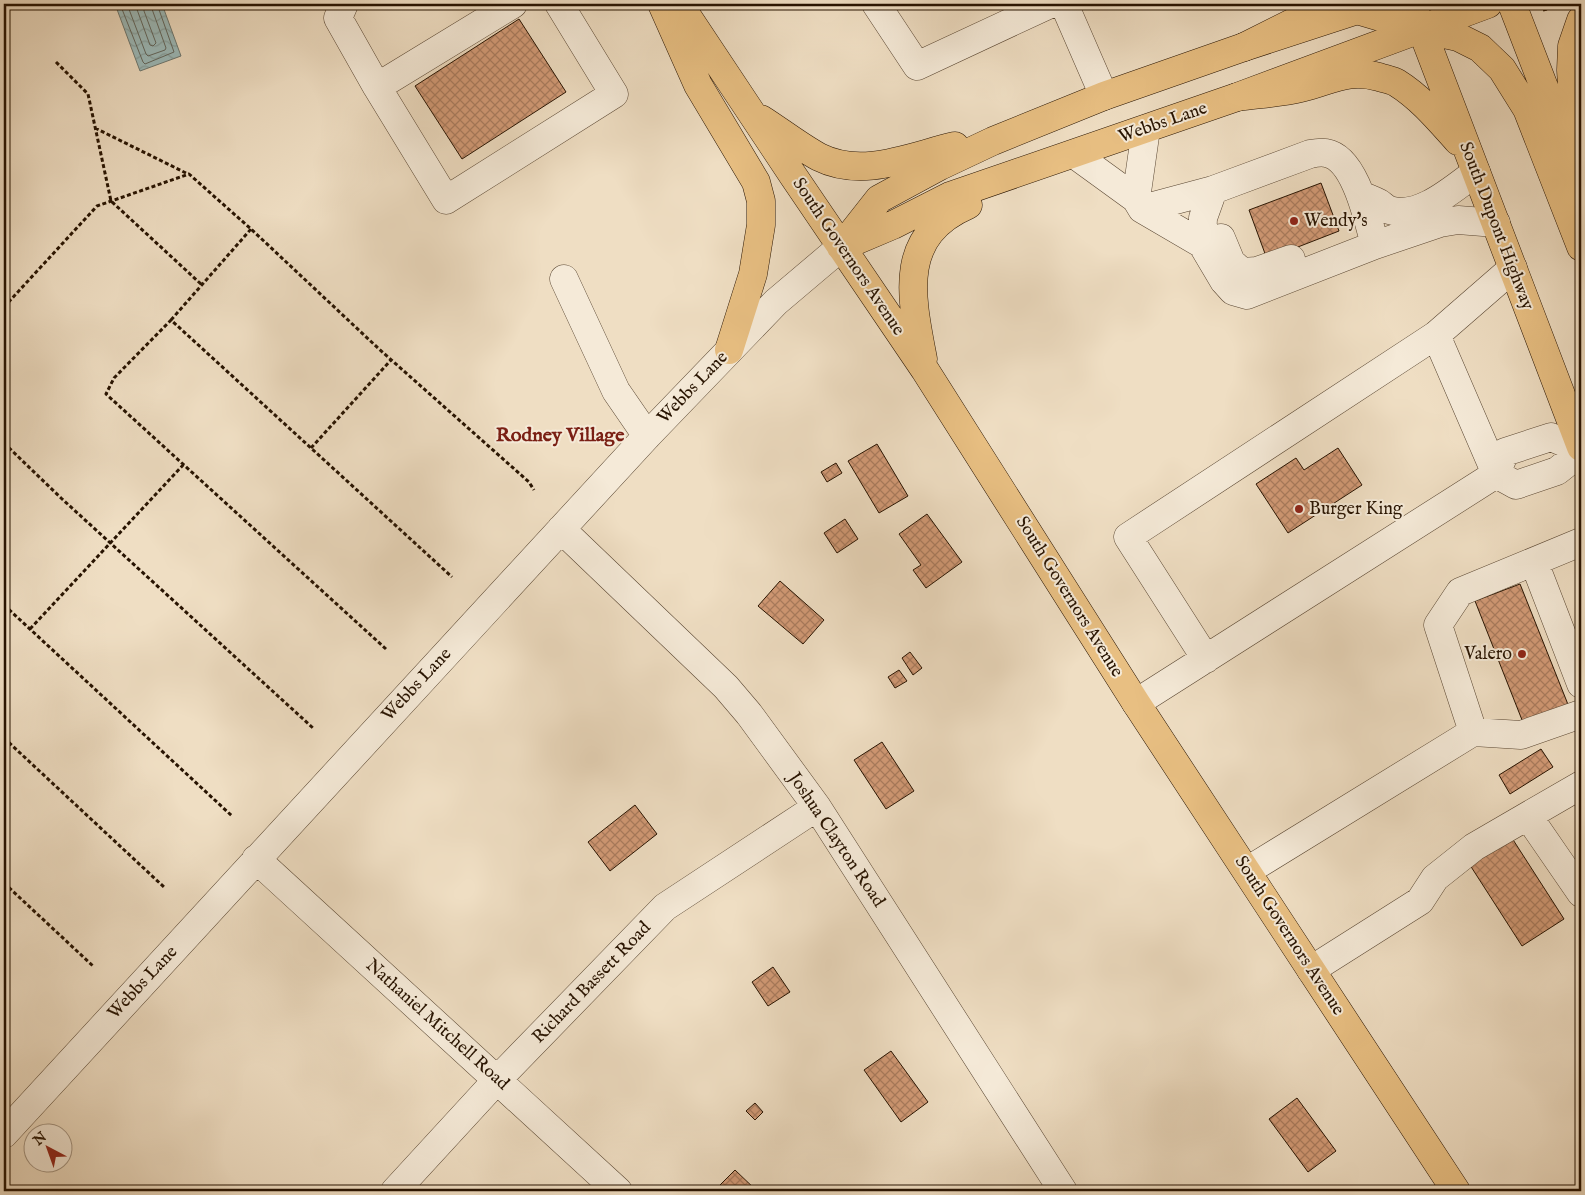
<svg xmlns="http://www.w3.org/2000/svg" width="1585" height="1195" font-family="'IM FELL English',serif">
<defs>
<pattern id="water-waves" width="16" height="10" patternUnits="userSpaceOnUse" patternTransform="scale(1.25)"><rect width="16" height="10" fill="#9cbbbb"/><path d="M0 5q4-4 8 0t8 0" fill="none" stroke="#86a09f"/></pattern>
<pattern id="building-cross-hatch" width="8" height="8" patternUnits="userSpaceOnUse" patternTransform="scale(1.25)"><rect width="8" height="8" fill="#d29a76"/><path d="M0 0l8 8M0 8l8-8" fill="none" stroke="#aa7c5e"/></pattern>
</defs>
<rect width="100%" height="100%" fill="#efdec3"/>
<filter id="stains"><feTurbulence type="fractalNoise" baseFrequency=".004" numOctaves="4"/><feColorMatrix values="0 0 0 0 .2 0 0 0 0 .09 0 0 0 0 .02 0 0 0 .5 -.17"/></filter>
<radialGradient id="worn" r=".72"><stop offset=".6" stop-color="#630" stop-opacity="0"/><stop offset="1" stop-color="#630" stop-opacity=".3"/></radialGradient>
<!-- water -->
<path fill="url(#water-waves)" stroke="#6d7871" d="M115,4H162L181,56L140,71Z"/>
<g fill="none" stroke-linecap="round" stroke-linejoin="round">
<!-- shore -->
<path stroke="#62675e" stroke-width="1" d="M120,4L143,62L145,64L174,52L157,4
M127,4L146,54L148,56L165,50L166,48L152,9L151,4
M135,4L150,45L153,46L156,43L144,11V4"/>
</g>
<!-- building -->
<path fill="url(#building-cross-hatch)" stroke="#271301" d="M519,19L566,92L462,159L415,86Z
M1321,183L1339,231L1267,259L1249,210Z
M877,444L908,496L879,513L848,461Z
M1338,448L1362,485L1288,533L1256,484L1296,458L1304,470Z
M836,463L842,473L827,482L821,472Z
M927,514L962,562L926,588L913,570L921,565L899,534Z
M845,519L858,539L837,553L824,533Z
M780,581L824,620L803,644L758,606Z
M1520,584L1569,707L1524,725L1475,601Z
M910,652L922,668L913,675L902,658Z
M899,670L907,681L895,688L888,677Z
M882,742L914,791L886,809L854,760Z
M1541,749L1553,767L1510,794L1499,775Z
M635,805L657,834L610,871L588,842Z
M1510,835L1564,919L1522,946L1468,862Z
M773,967L790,992L768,1006L752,982Z
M891,1051L928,1102L901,1122L864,1070Z
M1297,1098L1336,1151L1308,1172L1269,1119Z
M755,1103L763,1112L755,1120L746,1111Z
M735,1170L757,1191H714Z"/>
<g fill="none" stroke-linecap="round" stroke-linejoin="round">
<defs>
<path id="minor" d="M344,4L338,18L377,87L446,200L614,94L559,4
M876,4L917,66L1050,4
M1064,4L1104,96
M377,87L513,4
M1074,154L1136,199L1142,209L1202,244
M1361,195C1367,198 1373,200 1379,203C1382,205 1385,208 1389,210C1419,220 1454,188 1476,172
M1136,199L1146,129
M1142,209L1213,190
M1221,238L1231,262L1242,272L1257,271L1291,259
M1375,245C1368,221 1356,158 1326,153C1321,152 1315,153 1310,154L1213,190L1203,218L1202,244L1224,281L1233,291L1247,295L1375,245L1440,223L1458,220L1496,223
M564,279L616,391L647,436
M1436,335L1513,268
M561,529L726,687L749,714L817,807L1063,1191
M1534,562L1581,684
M1206,659L1128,537L1436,335L1496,474L1516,485L1557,471L1581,452
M1136,703L1496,474L1505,452L1551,437L1581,450
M1473,732L1438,625L1460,592L1581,542
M1528,816L1581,893
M256,859L618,1191
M1247,871L1473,732L1521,735L1581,714
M1311,970L1420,901L1435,878L1474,847L1581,785
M4,1134L647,436L776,302L841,247
M395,1191L497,1080L665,907L817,807"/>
<path id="major" d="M662,4L698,85L756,182L761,201V225L753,274L729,350
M679,4L794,177L925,370L1136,703L1456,1191
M761,119C780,131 799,146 819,157C863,179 911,156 955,146
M842,246L879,199L940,166L993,141L1104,96L1244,47L1376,4
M841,247L893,225L950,196L1237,97L1488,4
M923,359C911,296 897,236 968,205"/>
<path id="highway" d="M1412,4L1581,447
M1512,4L1581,183
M1357,10L1421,29L1458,37L1480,48L1502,69L1527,109L1581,247
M1581,20L1572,46L1571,70L1573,101L1581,123
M1244,47L1330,4
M1237,97C1258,94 1281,93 1301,88C1331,81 1347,68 1379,77C1385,79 1392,80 1397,83C1421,98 1439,120 1458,141"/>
</defs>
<!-- minor casing -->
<use href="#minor" stroke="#594632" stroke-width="29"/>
<!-- major casing -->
<use href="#major" stroke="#271301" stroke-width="29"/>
<!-- highway casing -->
<use href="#highway" stroke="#271301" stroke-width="29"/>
<!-- path -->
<path stroke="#271301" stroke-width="3" stroke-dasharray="4 2.5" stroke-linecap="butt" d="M1543,10L1558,6
M56,62L88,94L111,201L202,285
M95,128L188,174
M4,307L97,206L189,174L251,229L379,349L529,482L534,490
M171,320L251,229
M4,443L61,498L313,728
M311,448L391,360
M4,605L232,816
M30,629L184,464
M386,649L106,394L114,378L171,320L452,577
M4,738L165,888
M4,883L93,966"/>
<!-- minor -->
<use href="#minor" stroke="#f5ead8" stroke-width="28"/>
<!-- major -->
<use href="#major" stroke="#e8bf82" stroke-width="28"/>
<!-- highway -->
<use href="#highway" stroke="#e8bf82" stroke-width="28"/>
</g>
<!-- markers -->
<g fill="#8f2418" stroke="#f5ead8" stroke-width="2">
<circle cx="1294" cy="221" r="5"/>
<circle cx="1299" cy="509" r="5"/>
<circle cx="1522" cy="654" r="5"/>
</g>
<g text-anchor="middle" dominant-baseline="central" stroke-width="4" stroke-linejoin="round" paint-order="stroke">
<!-- street labels -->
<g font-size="18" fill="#271301" stroke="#f5ead8">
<text transform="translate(1163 123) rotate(-19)">Webbs Lane</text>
<text transform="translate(1496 226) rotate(69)">South Dupont Highway</text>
<text transform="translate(848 257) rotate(56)">South Governors Avenue</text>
<text transform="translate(693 388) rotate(-46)">Webbs Lane</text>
<text transform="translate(1069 597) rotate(58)">South Governors Avenue</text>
<text transform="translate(417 685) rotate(-47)">Webbs Lane</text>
<text transform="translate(836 840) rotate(56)">Joshua Clayton Road</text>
<text transform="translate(1289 936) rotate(57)">South Governors Avenue</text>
<text transform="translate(143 983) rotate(-47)">Webbs Lane</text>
<text transform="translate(592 983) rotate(-46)">Richard Bassett Road</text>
<text transform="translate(437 1025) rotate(42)">Nathaniel Mitchell Road</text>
</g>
<!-- poi labels -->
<g font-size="18" fill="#271301" stroke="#f5ead8" text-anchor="start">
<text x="1304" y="221">Wendy's</text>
<text x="1309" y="509">Burger King</text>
<text x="1512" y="654" text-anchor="end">Valero</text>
</g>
<!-- quarter labels -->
<g font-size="20" font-weight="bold" fill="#7a1f14" stroke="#f5ead8">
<text x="560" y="435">Rodney Village</text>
</g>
</g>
<!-- margin -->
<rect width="1585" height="1195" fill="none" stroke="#efdec3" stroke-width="20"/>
<rect x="5" y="5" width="1575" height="1185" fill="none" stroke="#271301" stroke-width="2.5"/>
<rect x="10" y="10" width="1565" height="1175" fill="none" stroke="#271301"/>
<!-- north arrow -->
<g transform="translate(48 1148) rotate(319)"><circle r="24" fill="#f5ead8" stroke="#a39482"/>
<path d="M0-4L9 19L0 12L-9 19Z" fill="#8f2418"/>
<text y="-8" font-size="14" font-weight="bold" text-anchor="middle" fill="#271301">N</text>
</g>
<rect width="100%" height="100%" filter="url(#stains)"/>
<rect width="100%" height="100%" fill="url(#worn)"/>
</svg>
